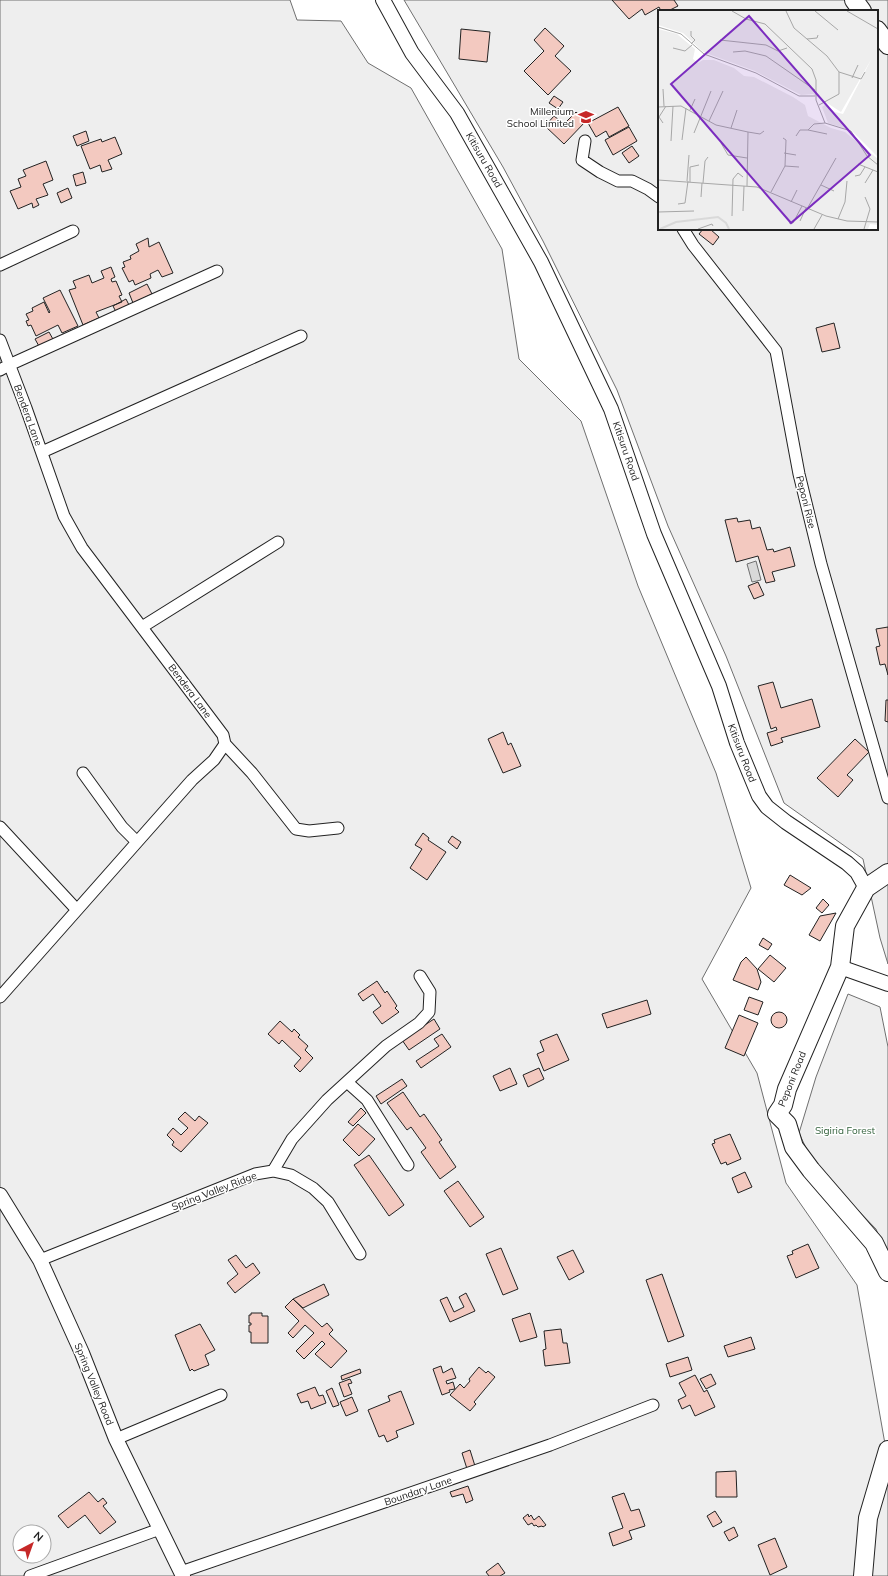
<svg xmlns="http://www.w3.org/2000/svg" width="888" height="1576" font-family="Mulish,sans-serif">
<rect width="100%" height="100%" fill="#fff"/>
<!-- green -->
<path fill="#eee" stroke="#6f6f6f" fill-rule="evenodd" d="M0,0H290L297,20L341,21L368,63L411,88L502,249L519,359L581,421L638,586L716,773L751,888L702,979L757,1073L786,1183L857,1285L888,1461V1576H0ZM20,1532H44V1556H20Z
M404,0H888V964L880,938L863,859L784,803L726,656L668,526L617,390L543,241L503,167ZM659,11H877V229H659Z
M848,994L880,1007L888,1047V1258L876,1229L814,1165L799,1133L816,1077Z"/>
<!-- water -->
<path fill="#d9d9d9" stroke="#6f6f6f" d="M756,561L761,580L752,582L747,564Z"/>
<!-- building -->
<path fill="#f3c9c0" stroke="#222" d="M612,0H674L678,6L668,11H661L659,7L645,15L642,9L629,19Z
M545,28L564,46L555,56L571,71L548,95L524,71L544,51L534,40Z
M461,29L490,32L487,62L459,59Z
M554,96L563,102L558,109L549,103Z
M618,107L629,126L609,137L606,131L596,137L588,123Z
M576,112L586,121L564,144L545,126L554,116L564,124Z
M629,127L637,141L613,155L605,140Z
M86,131L89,141L77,146L73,136Z
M115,137L122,154L108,160L112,169L102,172L100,165L90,169L81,146L101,139L102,142Z
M632,146L639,156L629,163L622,153Z
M46,161L53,180L43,184L48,195L36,199L39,205L33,208L32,203L18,209L10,191L21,187L18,179L26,176L23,170Z
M83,172L86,183L76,186L73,175Z
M68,188L72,198L61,203L57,193Z
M703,229H710L719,237L713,245L699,234Z
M148,238L149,247L159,242L173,273L162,277L158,270L150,274L151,278L135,285L133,280L129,282L122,268L125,267L123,262L131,259L130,256L139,251L136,244Z
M111,267L115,277L111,279L112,282L116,281L122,295L119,296L122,302L96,312L99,318L83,325L69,290L76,288L73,281L89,275L92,283L104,278L101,271Z
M147,284L152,294L133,303L129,293Z
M60,290L78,326L62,333L58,325L36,336L31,325L28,326L26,321L29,320L26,314L33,311L32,308L44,302L49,313L50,312L43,298Z
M126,299L130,307L117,314L113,306Z
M834,323L840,348L822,352L816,328Z
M49,332L54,341L40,348L35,339Z
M737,518L738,522L750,520L752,529L760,527L767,550L773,549L774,552L790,547L795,566L772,572L775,581L766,583L758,556L736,562L725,520Z
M758,582L764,595L754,599L748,586Z
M888,627V675L885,664L880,665L876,647L880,646L876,629Z
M773,682L781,708L812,699L820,727L781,738L783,742L771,746L767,733L777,730L776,727L771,729L758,686Z
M886,700H888V722L885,721Z
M503,732L508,745L511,743L521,766L503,773L488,739Z
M855,739L869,752L847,775L853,780L838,797L817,778Z
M423,833L429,838L428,840L446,852L427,880L410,868L422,849L415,845Z
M452,836L461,842L457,849L448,842Z
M790,875L811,888L802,895L784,885Z
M823,899L829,905L822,913L816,908Z
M836,913L820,941L809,935L820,916Z
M763,938L772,944L768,950L759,945Z
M770,955L786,968L774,982L758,969Z
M746,957L757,969L761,982L758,990L733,980L741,962Z
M377,981L385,993L387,991L397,1006L395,1008L399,1012L382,1024L373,1012L381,1006L373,994L363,1001L358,994Z
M749,997L763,1002L758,1015L744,1010Z
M647,1000L651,1014L607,1028L602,1014Z
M771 1020a8 8 0 1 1 16 0a8 8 0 1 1-16 0Z
M739,1015L758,1023L744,1056L725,1048Z
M434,1019L440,1029L409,1050L402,1040Z
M280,1021L292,1032L294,1029L300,1035L298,1037L308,1046L305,1050L313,1058L300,1072L294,1066L301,1058L282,1040L279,1044L268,1034Z
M442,1034L451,1047L421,1068L416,1061L439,1046L434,1039Z
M557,1034L569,1060L544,1071L537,1054L544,1051L540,1041Z
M510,1068L517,1084L500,1091L493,1076Z
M539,1068L544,1079L528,1087L523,1075Z
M402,1079L407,1086L381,1104L376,1096Z
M403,1092L420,1117L424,1114L442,1140L439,1142L456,1167L440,1179L421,1152L426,1148L411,1127L407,1130L387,1103Z
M361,1108L366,1113L353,1126L348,1122Z
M185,1112L195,1121L199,1116L208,1123L181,1152L172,1145L174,1142L167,1135L173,1128L181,1135L188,1128L178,1119Z
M358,1124L375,1139L359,1156L343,1140Z
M730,1134L741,1159L727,1165L726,1162L721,1164L712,1144L715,1143L714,1140Z
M369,1155L404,1205L389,1216L354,1165Z
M745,1172L752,1187L738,1193L732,1178Z
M458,1181L484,1217L470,1227L444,1191Z
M808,1244L819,1268L796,1278L787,1256L793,1254L792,1251Z
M501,1248L518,1289L503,1295L486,1254Z
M573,1250L584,1272L569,1280L557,1257Z
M236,1255L246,1268L253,1263L260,1273L235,1293L227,1283L238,1274L228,1260Z
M662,1274L684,1336L668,1342L646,1280Z
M324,1284L329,1295L303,1308L293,1299Z
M466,1293L475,1311L450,1322L440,1300L447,1297L454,1312L464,1307L459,1297Z
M293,1299L322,1327L327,1323L333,1330L329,1334L347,1351L331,1368L315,1354L325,1344L322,1341L304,1359L296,1351L314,1333L305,1325L293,1338L288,1333L299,1321L285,1307Z
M251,1313H262V1316H268V1343H251V1332H249V1325H251V1323H249V1315H251Z
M530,1313L537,1337L520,1342L512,1319Z
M200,1324L215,1350L205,1355L209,1365L194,1371L192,1369L190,1371L175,1335Z
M561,1329L563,1343H567L570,1363L545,1366L543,1350L546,1349L544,1331Z
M751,1337L755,1349L728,1357L724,1346Z
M688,1357L692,1370L670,1377L666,1364Z
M441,1366L443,1373L452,1368L456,1378L446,1381L447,1384L453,1382L455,1389L449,1390L450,1392L442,1395L433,1369Z
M479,1367L486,1373L488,1371L495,1377L474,1402L476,1404L470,1411L450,1395L460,1384L464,1388L470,1381L469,1379Z
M360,1369L361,1373L342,1380L341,1376Z
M711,1374L716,1384L706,1389L700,1379Z
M695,1375L704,1392L707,1390L715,1407L695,1416L690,1405L682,1409L678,1400L686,1396L679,1383Z
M350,1379L352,1383L348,1384L352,1394L344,1397L339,1383Z
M315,1387L319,1396L323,1395L326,1403L311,1409L308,1401L301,1403L297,1394Z
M332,1388L339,1405L333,1407L326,1391Z
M401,1391L414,1424L396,1431L398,1437L387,1442L384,1435L379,1437L368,1410L390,1401L388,1396Z
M352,1397L358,1411L346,1416L340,1402Z
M470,1450L475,1466L468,1472L462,1453Z
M736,1471L737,1497H716V1472Z
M468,1486L473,1500L466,1503L463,1494L452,1497L450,1492Z
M89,1492L98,1502L103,1498L107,1503L103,1506L116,1522L100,1534L85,1515L68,1528L58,1516Z
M624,1493L631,1511L639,1509L645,1526L629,1531L632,1539L613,1546L609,1533L623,1528L612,1497Z
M715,1511L722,1522L713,1527L707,1516Z
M528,1514L529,1517L531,1515L534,1520L539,1516L546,1525L543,1527L542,1526L538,1527L536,1525L534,1526L532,1523L528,1525L523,1518Z
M734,1527L738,1536L729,1541L724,1532Z
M775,1538L787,1567L770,1575L758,1545Z
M498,1563L505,1573L500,1576H489L486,1572Z"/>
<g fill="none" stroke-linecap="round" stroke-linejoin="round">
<defs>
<path id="minor" d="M585,141L582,160L600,172L618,181H632L648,189L659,197
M683,229L693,245L776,351L799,474L821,564L888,798
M0,265L73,231
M0,340L26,408L64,516L82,548L223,735L225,744L214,760L192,780L0,997
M0,370L9,365L217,271
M42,452L301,336
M142,627L278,542
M225,744L252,773L296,829L309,831L338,828
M83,773L122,827L137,842
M0,827L77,910
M347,1082L367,1100L408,1165
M273,1171L292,1139L327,1100L386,1046L419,1023L429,1012L430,992L420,976
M40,1260L255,1174L273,1171L291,1175L313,1188L328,1202L360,1254
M116,1439L221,1395
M181,1572L550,1445L653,1405
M30,1576L160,1529"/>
<path id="tertiary" d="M383,0L412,53L457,113L541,262L611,409L654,534L719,686L737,743L759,796L767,807L786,822L847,863L857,872L866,888
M840,967L888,984
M0,1195L40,1260L82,1353L116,1439L183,1576"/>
<path id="primary" d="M854,0L862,11
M877,30L888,45
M888,873L866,888L845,926L840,967L787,1089L783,1105L777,1114L787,1124L794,1147L811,1170L874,1243L888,1272
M863,1576L868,1518L888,1450"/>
</defs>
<!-- minor casing -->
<use href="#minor" stroke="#222" stroke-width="13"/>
<!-- tertiary casing -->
<use href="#tertiary" stroke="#222" stroke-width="16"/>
<!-- primary casing -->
<use href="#primary" stroke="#222" stroke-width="20"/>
<!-- minor -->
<use href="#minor" stroke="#fff" stroke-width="11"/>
<!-- tertiary -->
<use href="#tertiary" stroke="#fff" stroke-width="14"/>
<!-- primary -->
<use href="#primary" stroke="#fff" stroke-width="18"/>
</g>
<!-- icons -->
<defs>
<symbol id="school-bare" viewBox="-9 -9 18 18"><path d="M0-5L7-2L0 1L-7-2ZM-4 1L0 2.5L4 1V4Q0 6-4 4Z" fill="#c62828" stroke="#fff" stroke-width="2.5" paint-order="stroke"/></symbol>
</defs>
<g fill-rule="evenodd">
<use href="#school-bare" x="575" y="106" width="22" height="22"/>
</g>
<g text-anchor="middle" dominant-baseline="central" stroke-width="3" stroke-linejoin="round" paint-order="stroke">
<!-- poi labels -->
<g font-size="10" fill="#222" stroke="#fff" text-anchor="end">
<text x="574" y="111">Millenium<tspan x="574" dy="12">School Limited</tspan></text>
</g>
<!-- street labels -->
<g font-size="10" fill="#222" stroke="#fff">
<text transform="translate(484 160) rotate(60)">Kitisuru Road</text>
<text transform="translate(28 415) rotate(70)">Bendera Lane</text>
<text transform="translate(626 451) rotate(71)">Kitisuru Road</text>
<text transform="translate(806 502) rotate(76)">Peponi Rise</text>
<text transform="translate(190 691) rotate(53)">Bendera Lane</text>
<text transform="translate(742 753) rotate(69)">Kitisuru Road</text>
<text transform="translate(792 1079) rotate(-68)">Peponi Road</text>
<text transform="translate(214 1191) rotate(-21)">Spring Valley Ridge</text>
<text transform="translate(94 1384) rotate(68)">Spring Valley Road</text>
<text transform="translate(418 1491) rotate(-19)">Boundary Lane</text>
</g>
<!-- park labels -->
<g font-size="10" fill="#2f5e38" stroke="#fff">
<text x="845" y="1130">Sigiria Forest</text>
</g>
</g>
<!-- overview -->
<g transform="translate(658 10)">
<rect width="220" height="220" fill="#fff"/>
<path d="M0,1H220V147L193,120L170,113L164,97L167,95L177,102L185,104L214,48L183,102L155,84L143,85L97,61L45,42L25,23L0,15ZM0,19L19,24L37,39L35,49L40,53L45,50H56L76,58L86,66L96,67L135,87L147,95L150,106L173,118L187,122L220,149V215L212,214L210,219H0Z" fill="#eee"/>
<path fill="none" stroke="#d9d9d9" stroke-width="2" d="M2,219L18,212L60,207L68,213L71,219"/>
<path fill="none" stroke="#a7a7a7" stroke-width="1" d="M74,1L88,9L107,14L154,59L158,70V90L167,113L193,121L209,146L220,155M128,1L136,18L169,46L181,62V84L161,95M157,1L180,20M189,1L220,19M0,17L23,24L46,44L98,63L141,86H157M33,21V26L37,30L33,34M149,29L159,28L160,25M62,30L108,35L120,41L129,38M15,38L27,41L34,35M75,42L87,41L108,46L157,80M181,62L203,69L207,62M194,68L200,55M5,79L6,96M0,97L23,96L58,115L90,122L89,176M32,100L37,89M51,111L65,81M5,113L1,107L8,96M73,118L79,100M150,120L169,124M90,122L102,124L106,121M36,123L53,81M138,126L142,120H150L156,114L167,113M125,128L128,130L127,156M24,130L28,98M13,131L15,96M63,133L70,145L89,148M126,143L138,145M200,154L220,162M197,166L202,165L207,157M0,170L99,177L168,206L189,211L220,212M29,171L31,145M32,172V157L41,155M45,173L47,151L50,147M207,173L215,160M163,175L176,181M113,182L127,156L141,157M43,187L44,173M133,192L139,180M20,194L27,193L30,171M149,199L178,148M85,201L86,176M0,202L36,201M74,206L75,169L80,163L85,167M180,209L187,192L189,171M142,211L148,198M131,213H135L144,196M40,219L54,214L55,216M156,219L164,205M206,219L212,199L207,187"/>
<path fill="#7b2cbf" fill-opacity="0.15" stroke="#7b2cbf" stroke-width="2" d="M91,6L212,145L133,213L13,74Z"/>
<rect width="220" height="220" fill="none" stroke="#222" stroke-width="2"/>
</g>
<!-- north arrow -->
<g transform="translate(32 1544) rotate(41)"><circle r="19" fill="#ffffff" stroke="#a7a7a7"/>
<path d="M0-3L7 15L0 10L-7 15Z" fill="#c62828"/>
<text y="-6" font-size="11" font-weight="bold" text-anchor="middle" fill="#222222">N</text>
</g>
</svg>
